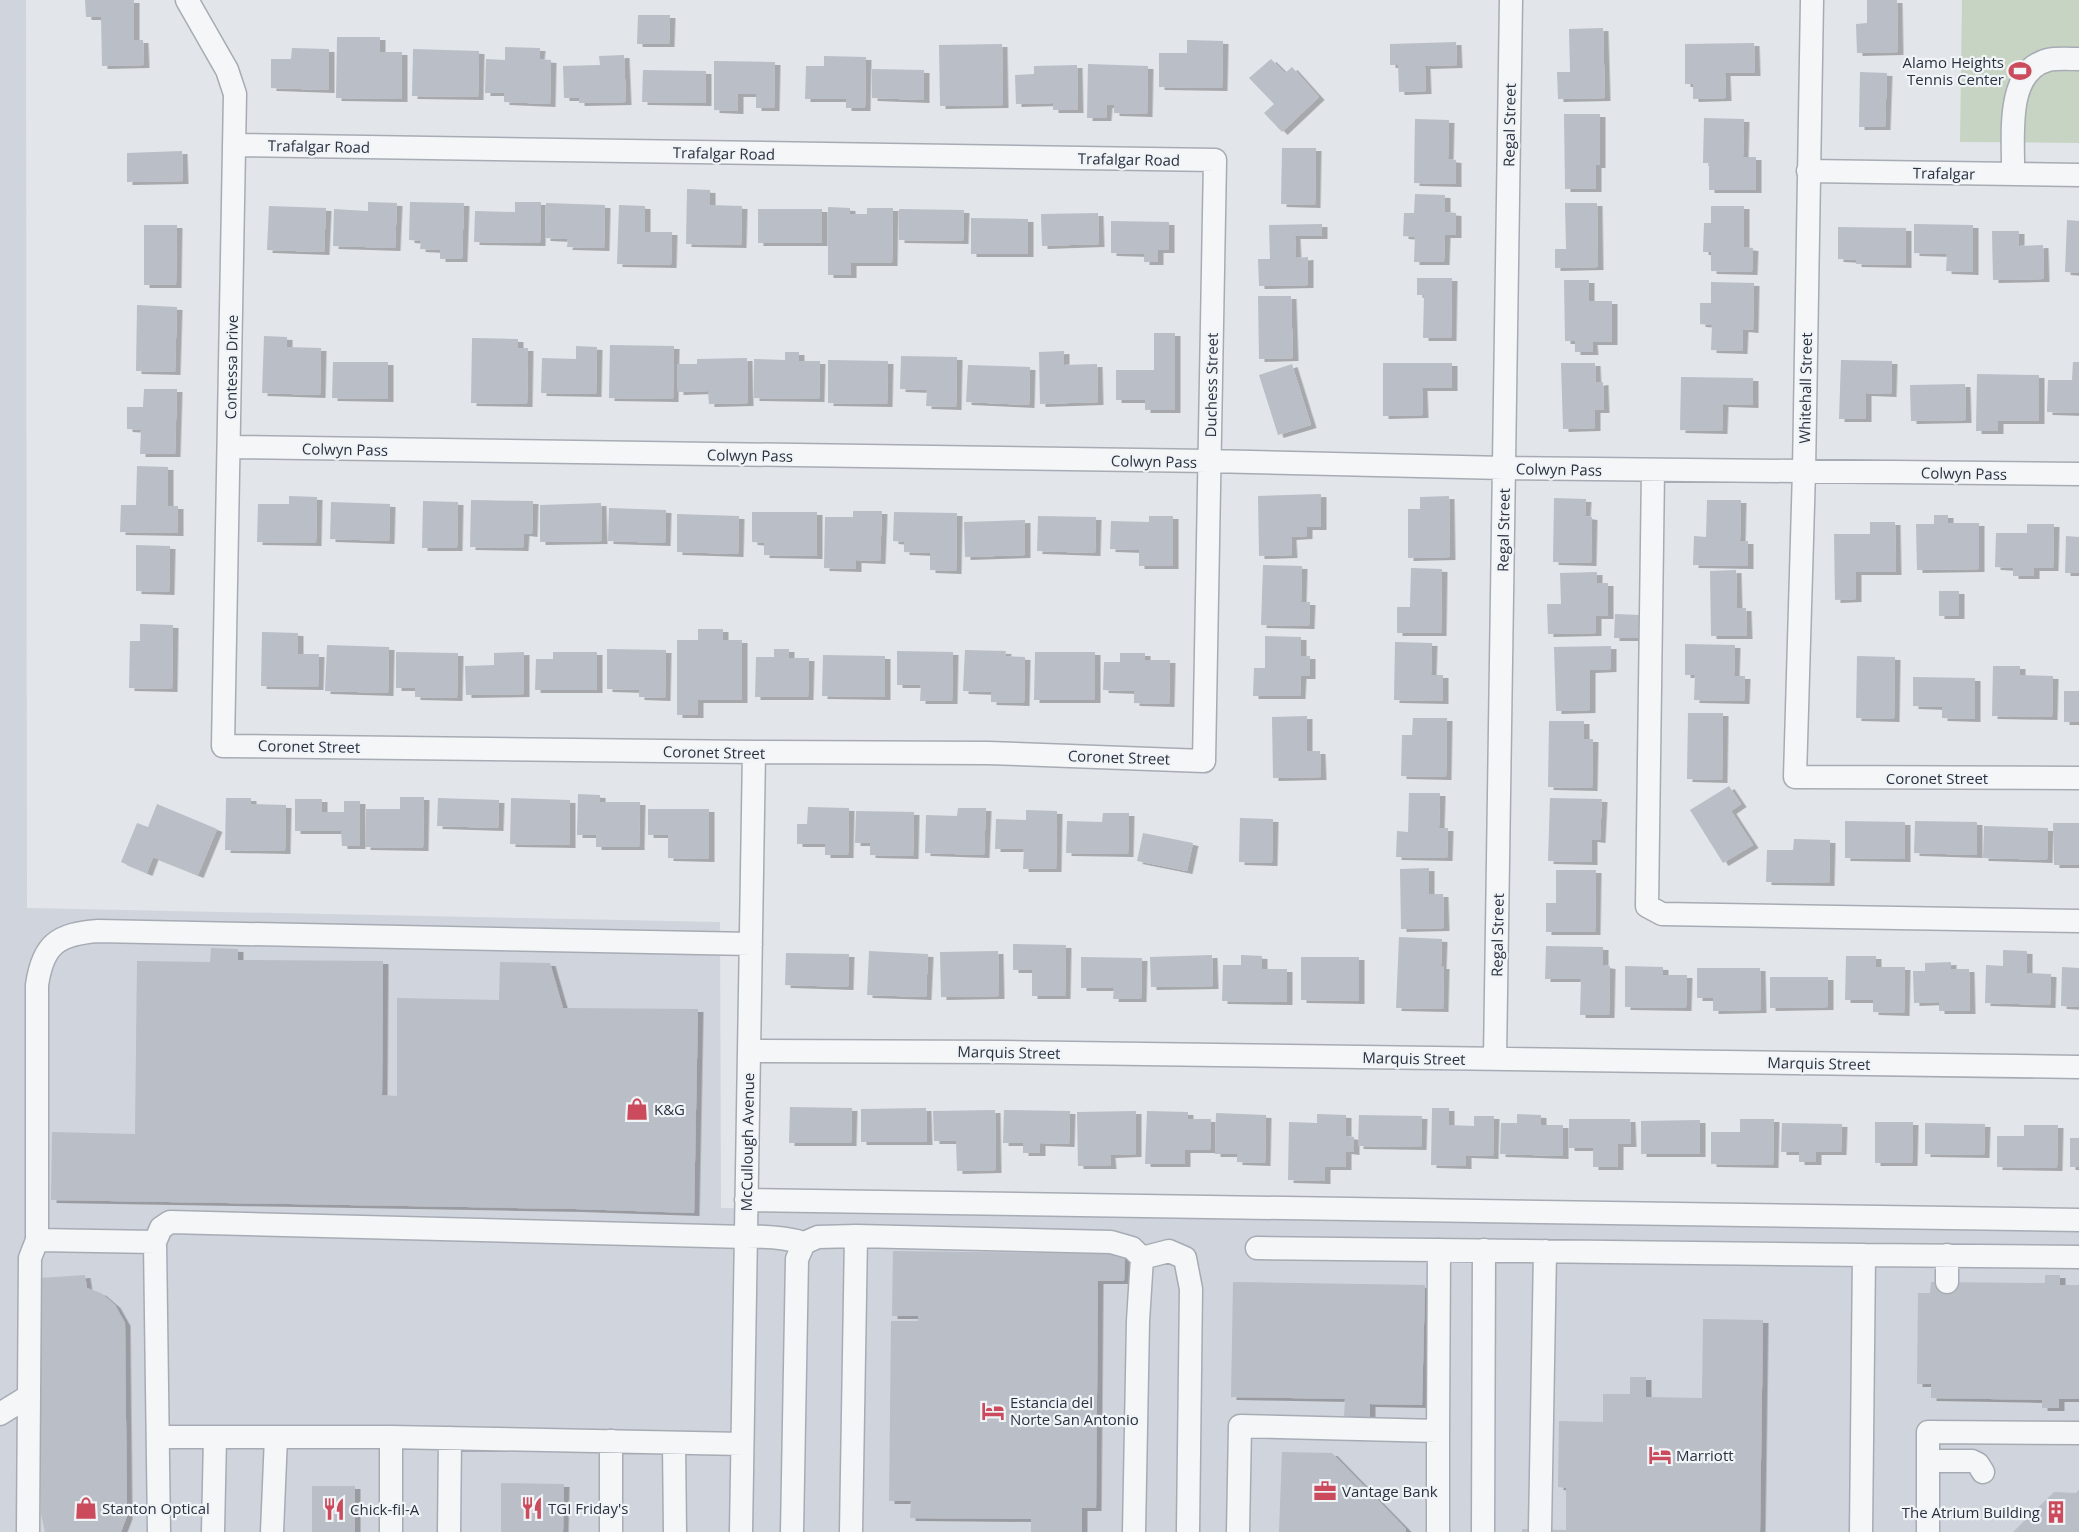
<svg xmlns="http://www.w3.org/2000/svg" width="2079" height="1532" font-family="'Open Sans',sans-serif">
<defs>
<filter id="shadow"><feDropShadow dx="5.5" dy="3" stdDeviation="0" flood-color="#0004"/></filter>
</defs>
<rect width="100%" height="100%" fill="#e2e5ea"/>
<!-- built -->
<path fill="#d0d4dc" d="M0,0H26L27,908L720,922L721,1208L2079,1228V1532H0Z"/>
<!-- green -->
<path fill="#c7d4c3" d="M1962,0H2079V143L1960,142Z"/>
<!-- building -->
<path fill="#b9bec7" filter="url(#shadow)" d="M85,0H134V40H143L144,65L102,66L101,17H86Z
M1867,0H1897L1898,52L1857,53L1856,24L1867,23Z
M638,15H670L669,44H637Z
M1603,28L1605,98L1558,99L1557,72H1570L1569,29Z
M337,37H380V52H402V99L336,98Z
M1187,40L1223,41L1222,88L1159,87V53H1187Z
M1456,42L1457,65L1425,66L1426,91L1399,92L1398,65H1390V44Z
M1754,43L1755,73H1725L1726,98L1693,99V84H1685V44Z
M1002,44L1003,105L940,106L939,45Z
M505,47L540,48L539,59L551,60L550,104L504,102V93H485L486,59L505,60Z
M292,48L329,49V90L271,88V59H291Z
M413,49L479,51L478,97L412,96Z
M624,55L626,102L579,103V98H564L563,66L600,65L599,56Z
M824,56L866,57L865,108H846V99H805L806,66H824Z
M1271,59L1285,73L1292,67L1319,97L1282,132L1264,113L1274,104L1249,78Z
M714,61L775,62L774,108H756V94H738V111L714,110Z
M1088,64L1148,66L1147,114L1114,113V105H1107L1106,118H1087Z
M1077,65L1078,110H1053V103L1016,104L1015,75L1034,74V66Z
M872,69L924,70V100L872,98Z
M643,70L706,71V103L642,102Z
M1860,72L1887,73L1885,127H1859Z
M1564,114H1600V165H1596V189H1565Z
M1704,118L1744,119L1743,157H1756V190H1709V163H1703Z
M1415,119L1449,120L1448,159L1456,160V184L1414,183Z
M1282,148H1316L1315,205L1281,204Z
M182,151L183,181L127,182V153Z
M687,189L710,190V205L742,206L741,245L686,244Z
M1415,194L1445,195V212L1456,213V235H1445L1444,262H1414L1415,237L1403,236L1404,213H1414Z
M368,202L397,203L395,248L333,246L334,209L368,211Z
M410,202L464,203L462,259H440V250L420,249L421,241L409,240Z
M515,202H541L540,243L474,242L475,211L515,212Z
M546,203L605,205L604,248L567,247L568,239L545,238Z
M1565,203H1597L1598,267L1555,268V249H1566Z
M619,205L645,206V232H672L671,265L617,264Z
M269,206L326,208L324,252L267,250Z
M1711,206H1744V247L1753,248L1752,272L1711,271V252H1703L1704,223H1711Z
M828,207L850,208V214H867V208H893L892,263H851V275H828Z
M758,209H822V243H758Z
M899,209L964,210L963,241L899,240Z
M1098,213L1099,244L1042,246L1041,214Z
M971,218L1028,219V254H971Z
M2067,220L2079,221V273L2065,272Z
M1111,221L1169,222V250H1158V262H1144V254L1111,253Z
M1322,224V236H1295L1296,258L1308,257V285L1259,286L1258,259H1270L1269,225Z
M1914,224L1973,225V272L1946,271L1947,254L1914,253Z
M144,225H177L176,285H144Z
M1838,227L1906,228V265L1856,264V260L1838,259Z
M1992,231H2019V246L2043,245L2044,279L1993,280Z
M1417,278H1452L1451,338H1423L1424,295H1417Z
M1564,280H1589V301H1612V342H1592L1593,352H1575V341H1565Z
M1711,282L1754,283L1753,330L1743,329L1742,351L1711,350L1712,325L1700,324V303H1711Z
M1258,296H1291L1293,358L1259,359Z
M137,305L177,307L175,372L136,371Z
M1154,333H1175V410H1145V400H1116V370H1154Z
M264,336L287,337V347L321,348L320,395L262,393Z
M472,338L518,339V348H528L527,404L471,403Z
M610,345L674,346L673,399L609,398Z
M576,346L597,347L596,394L541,393L542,358L576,359Z
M1064,351V365L1097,364L1098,402L1040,404L1039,352Z
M785,352H799V361H820L819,399L754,398V359L785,360Z
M901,356L957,357L956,407L926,406L927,390L900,389Z
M747,358L748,403L709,404L708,391L678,392L677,364H697V359Z
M828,360L888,361L887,404L828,403Z
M1841,360L1892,361L1891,394L1866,393V419H1839Z
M333,362H388V399L332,398Z
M2073,362H2079V413L2047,412L2048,380H2072Z
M1383,363H1452V388H1422L1423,415L1383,416Z
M1561,363H1595L1596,383L1603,382L1604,410H1595V428L1563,429Z
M1292,364L1311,425L1278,435L1259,375Z
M968,365L1030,367L1029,405L966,402Z
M1977,374L2039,375V421H1998V431H1976Z
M1681,377L1753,378V405L1723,404L1722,431L1680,430Z
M1965,384L1966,420L1911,421L1910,385Z
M144,389H177L175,454H140L141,430L127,429V407H143Z
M137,466L168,467V506H178V533L120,532L121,505H136Z
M1321,494V527H1307V536L1291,537L1292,555L1259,556L1258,496Z
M289,496L317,497L316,543L257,542L258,504H289Z
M1449,496L1450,557L1408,558V509H1420V497Z
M1554,498L1586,499L1585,516L1592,517L1591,563L1553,562Z
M471,500L533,501L532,534L524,533L523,548L470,547Z
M1707,500H1741L1740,541H1748V566L1693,565L1694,536L1706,537Z
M423,501L458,502L457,548H422Z
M331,502L390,504L389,541L330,539Z
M601,503L602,541L540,542V505Z
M609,508L666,510L665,543L608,541Z
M853,511H882L880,561L856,560V569L824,568L825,517H853Z
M752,512H817V556L764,555V543L752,542Z
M894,512L957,513L956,571L930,570V553L904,552V542L893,541Z
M677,514L739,516L738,554L677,552Z
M1934,515H1948V523H1979V569L1917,570L1916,524H1934Z
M1038,516L1096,517L1095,553L1037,551Z
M1149,516H1173V566H1139V550L1110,549L1111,521L1149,522Z
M1025,520V555L965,557L964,522Z
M1870,522H1895L1896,572H1856V599L1835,600L1834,534H1870Z
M2027,524H2054L2053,568H2034V576H2013V568L1995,567L1996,533H2027Z
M2066,536L2079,537V573H2065Z
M136,545L170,546L169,592L136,591Z
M1263,565L1302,566L1301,602H1310L1309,626L1261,625Z
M1411,568L1442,569L1441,633H1397V607H1410Z
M1736,570L1737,608H1746L1747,636H1711L1710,571Z
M1597,572V583H1608V616H1596V633L1548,634L1547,604H1561L1560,573Z
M1939,591H1959V616H1939Z
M1615,614L1640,615V638H1614Z
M140,624L173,625L172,689L129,688L130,641H140Z
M698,629H723V640H742V700H698V715H677V640H698Z
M262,632L298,633V654H319L318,687L261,686Z
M1265,636L1301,637V656H1310V676H1301L1300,696H1253L1254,668H1265Z
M1395,642L1432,643L1431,675H1443V701L1394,700Z
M1685,644L1735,645L1734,676H1745L1744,701L1694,700L1695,675H1685Z
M327,645L389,647L388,693L325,691Z
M1611,646V669L1590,670V710L1556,711L1554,647Z
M607,649L666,650L665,698L639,697V690L607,689Z
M774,649H789V658H809L808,697H755L756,657H774Z
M965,650L1006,651L1005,656L1025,657L1024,703L991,702V692L963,691Z
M897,651L953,652L952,701H920L921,685H897Z
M396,652L458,653L457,698L415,697V688H396Z
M524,652V694L466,695L465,666L494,665V653Z
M553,652H597V690H535L536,659H553Z
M1035,652H1095V700H1034Z
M1120,653H1145V660H1170L1169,704L1134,703V691L1103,690L1104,662H1120Z
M823,655L885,656V697L822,696Z
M1857,656L1895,657L1894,719L1856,718Z
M1993,666H2020V675L2053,676L2052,717L1992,716Z
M1913,677L1975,678V719L1942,718V707L1913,706Z
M2064,691H2079V722H2064Z
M1688,713H1723L1722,780L1687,779Z
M1307,716V751H1320L1321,777L1273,778L1272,717Z
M1413,718H1447L1446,777L1401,776L1402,735H1412Z
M1549,721H1584V739H1593L1592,788L1548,787Z
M1729,786L1741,804L1731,811L1753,845L1723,863L1690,810Z
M1409,793H1440L1439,828H1448L1447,858L1396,857L1397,831L1408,832Z
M578,794L600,795V802H640L639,847H596V835H577Z
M400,797H424L423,848L365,847L366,809H400Z
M226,798H251V804L286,805L285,851L225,850Z
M438,798L499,800L498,828L437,826Z
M511,798L570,800V845L510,844Z
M1550,798L1602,799L1600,840L1592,839V862L1548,861Z
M295,799H322V812H344V801H360V846H342L341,831H295Z
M157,804L217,829L198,875L153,857L147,873L121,862L137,823L148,827Z
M808,807L849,808L848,855H825V844H797V824H807Z
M958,808H986L984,855L925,853L926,815L957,816Z
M648,809H709V859L668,858V835H648Z
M1026,810L1057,811L1056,869H1023L1024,849H995L996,819L1026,820Z
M856,811L914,812L913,856L870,855V843H855Z
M1103,813H1129L1128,854L1066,853L1067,821L1102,822Z
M1240,818L1273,819L1272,863L1239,862Z
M1845,821L1905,822V859L1845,858Z
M1915,821L1977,822V855L1914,853Z
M2053,823H2079V865H2054Z
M1984,826L2048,828L2047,860L1983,858Z
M1143,833L1193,843L1187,871L1137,861Z
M1794,839L1830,840L1829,883L1766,882L1767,850H1793Z
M1429,868V894H1443L1444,928L1401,929L1400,869Z
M1556,870H1596L1595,932H1546V903H1556Z
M1399,937L1442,939L1441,966H1444L1443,1009L1396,1008Z
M1013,944L1066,945L1065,996H1032V970H1013Z
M1546,946L1603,947V965L1610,966L1609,1015H1580L1581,979H1545Z
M211,948L238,949V960L383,961L382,1095L397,1096V998L499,1000L500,962L550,963L563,1008L698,1009L694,1213L576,1209L51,1200L52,1132L135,1134L137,961L210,962Z
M2003,950L2027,951V973L2051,974L2050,1005L1985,1003L1986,965L2003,966Z
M869,951L928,954L926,997L867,995Z
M998,951L999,996L941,997L940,952Z
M786,953L849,954L848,987L785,985Z
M1212,955L1213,986L1151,987L1150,957Z
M1241,955L1262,956V969H1287V1002L1222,1001L1223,965H1241Z
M1846,956H1876V967H1905L1904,1013L1873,1012V1000H1845Z
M1081,957L1142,958L1141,999H1113L1114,988H1081Z
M1301,957H1359V1001L1301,1000Z
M1951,962V969H1969L1970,1011H1939V1002L1914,1003L1913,971H1925V963Z
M1625,966L1663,967V975H1687L1686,1008L1625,1007Z
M2062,967L2079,968V1007L2061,1006Z
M1697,968H1760L1761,1010L1713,1011V998H1697Z
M1770,977H1828V1007L1770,1008Z
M790,1107L852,1108L851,1143H789Z
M926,1108L927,1142H861V1109Z
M1432,1108H1449V1125L1474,1126V1116H1494L1493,1156L1466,1155V1166L1431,1165Z
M995,1110L996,1170L957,1171L956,1141H934L933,1111Z
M1004,1110L1070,1111L1069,1144L1040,1143V1153H1023V1143H1003Z
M1136,1111V1154L1110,1155L1111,1166H1078L1077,1112Z
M1147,1111L1188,1112V1119H1211L1210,1150H1185V1164H1145Z
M1216,1113L1266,1115L1265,1163L1237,1162V1154H1215Z
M1317,1114L1346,1115V1136L1354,1137V1152L1346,1151V1167H1325V1181L1288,1180L1289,1122L1317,1123Z
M1517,1114L1541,1115V1125H1563V1156L1500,1154L1501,1123H1517Z
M1359,1115L1422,1116L1421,1147L1358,1146Z
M1569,1119H1630L1631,1144H1618V1167H1593V1148H1569Z
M1740,1119H1774L1773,1165L1711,1164V1132H1740Z
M1700,1120V1154H1641V1121Z
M1875,1122H1913L1912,1163H1875Z
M1782,1123L1842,1124L1841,1152H1816V1162H1799V1152H1781Z
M1925,1123L1985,1124L1984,1155L1925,1154Z
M2024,1125H2058L2057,1168L1997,1167V1136H2024Z
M2070,1138H2079V1167H2070Z
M893,1251L1125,1254L1124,1281H1098L1096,1508H1082V1532H1031V1519L910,1518L911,1501H889L891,1321H918V1316H892Z
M85,1275L87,1288L101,1293L115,1305L125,1323L127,1516L121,1532H45L41,1514L39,1278Z
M2045,1275H2060V1285H2079V1399H2059V1408H2042V1400L1931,1398V1384H1917L1918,1293H1930L1931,1282L2045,1283Z
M1233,1282L1425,1285L1422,1405L1370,1404V1417L1344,1416L1345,1399L1231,1397Z
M1703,1319L1763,1320L1760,1532H1522V1529L1566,1530V1488L1558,1487L1559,1421L1603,1422V1394H1630V1377H1646V1397L1702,1398Z
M1282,1452L1332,1453L1406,1529V1532H1279Z
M501,1483L564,1484L563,1532H501Z
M312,1486H355V1532H312Z
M2079,1490V1532H2013L2054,1492L2076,1493Z"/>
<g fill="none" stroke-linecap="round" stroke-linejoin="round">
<defs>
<path id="minor" d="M187,0L227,70L235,94L223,746L754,752L988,753L1204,761L1215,160L234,145
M1812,0L1804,471L1795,777L2079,778
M1808,171L2079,175
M2013,174C2014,140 2004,71 2048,60C2057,58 2069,59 2079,59
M230,447L1209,461L1504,468L2079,474
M1653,470L1647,906L1662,914L2079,921
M749,1051L1001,1052L2079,1067
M1495,1059L1511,0
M746,1200L2079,1220
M155,1242L37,1240V985C43,944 58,934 98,931L751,944
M1257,1248L1864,1255L1861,1532
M1864,1255L2079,1257
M1947,1255V1282
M1142,1258L1169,1251L1185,1258L1191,1289L1188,1532
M0,1414L29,1396
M1438,1431V1532
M158,1437H391V1532
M391,1437L742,1444
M611,1441V1532
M674,1443L675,1532
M1928,1461H1972L1978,1464L1983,1472
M1540,1530L1545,1251
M28,1532L30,1258L37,1240
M159,1532L155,1242L161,1228L170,1222L746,1237C767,1236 784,1237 804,1243
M213,1532L215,1437
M272,1532L276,1437
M449,1532L450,1438
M741,1532L754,752
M792,1532L797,1259L804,1243L818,1237L856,1236L1111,1242L1132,1248L1142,1258L1138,1321L1134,1532
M851,1532L856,1236
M1238,1532L1240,1426L1438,1431L1439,1250
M1483,1532L1484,1250
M1928,1532V1432L2079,1433"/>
</defs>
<!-- minor casing -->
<use href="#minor" stroke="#a7acb4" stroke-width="25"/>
<!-- minor -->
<use href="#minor" stroke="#f4f6f8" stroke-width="22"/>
</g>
<!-- icons -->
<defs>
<symbol id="stadium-bare" viewBox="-9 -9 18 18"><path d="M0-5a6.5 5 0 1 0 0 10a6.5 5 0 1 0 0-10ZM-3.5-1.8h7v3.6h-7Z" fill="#cb4b5c" stroke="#f1f4f7" stroke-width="2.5" paint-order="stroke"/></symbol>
<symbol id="shop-bare" viewBox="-9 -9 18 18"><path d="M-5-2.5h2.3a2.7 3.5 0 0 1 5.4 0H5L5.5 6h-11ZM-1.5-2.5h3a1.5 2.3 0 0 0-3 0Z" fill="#cb4b5c" stroke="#f1f4f7" stroke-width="2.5" paint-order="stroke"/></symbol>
<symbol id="hotel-bare" viewBox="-9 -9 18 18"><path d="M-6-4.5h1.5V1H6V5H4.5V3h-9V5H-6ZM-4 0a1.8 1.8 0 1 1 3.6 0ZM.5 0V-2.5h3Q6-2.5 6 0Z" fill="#cb4b5c" stroke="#f1f4f7" stroke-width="2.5" paint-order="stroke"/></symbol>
<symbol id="office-bare" viewBox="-9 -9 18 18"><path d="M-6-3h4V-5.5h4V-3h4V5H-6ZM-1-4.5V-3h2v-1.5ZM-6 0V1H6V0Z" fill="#cb4b5c" stroke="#f1f4f7" stroke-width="2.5" paint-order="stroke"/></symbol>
<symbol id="restaurant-bare" viewBox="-9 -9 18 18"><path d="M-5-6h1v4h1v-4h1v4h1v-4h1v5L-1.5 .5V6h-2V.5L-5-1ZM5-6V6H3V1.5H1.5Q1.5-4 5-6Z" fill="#cb4b5c" stroke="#f1f4f7" stroke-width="2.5" paint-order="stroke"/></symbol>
<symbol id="building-bare" viewBox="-9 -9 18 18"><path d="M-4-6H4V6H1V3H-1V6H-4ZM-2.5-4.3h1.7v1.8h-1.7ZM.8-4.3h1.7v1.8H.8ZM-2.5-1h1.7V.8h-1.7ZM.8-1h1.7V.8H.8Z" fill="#cb4b5c" stroke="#f1f4f7" stroke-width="2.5" paint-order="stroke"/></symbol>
</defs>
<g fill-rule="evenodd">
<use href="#stadium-bare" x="2004" y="55" width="32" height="32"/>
<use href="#shop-bare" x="621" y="1093" width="32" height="32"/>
<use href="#hotel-bare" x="977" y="1395" width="32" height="32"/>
<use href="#hotel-bare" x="1644" y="1439" width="32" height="32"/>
<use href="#office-bare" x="1309" y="1475" width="32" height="32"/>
<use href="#shop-bare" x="70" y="1492" width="32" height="32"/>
<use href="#restaurant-bare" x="516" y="1492" width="32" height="32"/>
<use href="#restaurant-bare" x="318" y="1493" width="32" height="32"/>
<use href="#building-bare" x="2040" y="1496" width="32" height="32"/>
</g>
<g text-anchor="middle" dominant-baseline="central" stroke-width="4.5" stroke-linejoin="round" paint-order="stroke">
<!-- poi labels -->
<g font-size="15" fill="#2a3241" stroke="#f1f4f7" text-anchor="start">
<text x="2004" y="62" text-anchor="end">Alamo Heights<tspan x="2004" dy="17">Tennis Center</tspan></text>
<text x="654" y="1109">K&amp;G</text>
<text x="1010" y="1402">Estancia del<tspan x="1010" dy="17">Norte San Antonio</tspan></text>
<text x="1676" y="1455">Marriott</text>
<text x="1342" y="1491">Vantage Bank</text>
<text x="102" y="1508">Stanton Optical</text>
<text x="548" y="1508">TGI Friday's</text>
<text x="350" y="1509">Chick-fil-A</text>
<text x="2040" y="1512" text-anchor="end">The Atrium Building</text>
</g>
<!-- street labels -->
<g font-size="15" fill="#2a3241" stroke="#f1f4f7">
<text transform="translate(1509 125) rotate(-89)">Regal Street</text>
<text transform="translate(319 146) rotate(1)">Trafalgar Road</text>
<text transform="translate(724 153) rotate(1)">Trafalgar Road</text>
<text transform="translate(1129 159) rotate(1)">Trafalgar Road</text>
<text transform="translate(1944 173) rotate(1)">Trafalgar</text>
<text transform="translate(231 367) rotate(-89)">Contessa Drive</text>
<text transform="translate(1211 385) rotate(-89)">Duchess Street</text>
<text transform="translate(1805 388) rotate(-89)">Whitehall Street</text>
<text transform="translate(345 449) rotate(1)">Colwyn Pass</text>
<text transform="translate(750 455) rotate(1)">Colwyn Pass</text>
<text transform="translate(1154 461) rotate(1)">Colwyn Pass</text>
<text transform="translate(1559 469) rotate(1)">Colwyn Pass</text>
<text transform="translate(1964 473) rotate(1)">Colwyn Pass</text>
<text transform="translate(1503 530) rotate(-89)">Regal Street</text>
<text transform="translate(309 746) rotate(1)">Coronet Street</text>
<text transform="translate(714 752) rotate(1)">Coronet Street</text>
<text transform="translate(1119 757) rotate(2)">Coronet Street</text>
<text x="1937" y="778">Coronet Street</text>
<text transform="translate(1497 935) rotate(-89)">Regal Street</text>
<text transform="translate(1009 1052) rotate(1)">Marquis Street</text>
<text transform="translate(1414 1058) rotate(1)">Marquis Street</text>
<text transform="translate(1819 1063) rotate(1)">Marquis Street</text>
<text transform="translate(747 1142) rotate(-89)">McCullough Avenue</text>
</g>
</g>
</svg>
